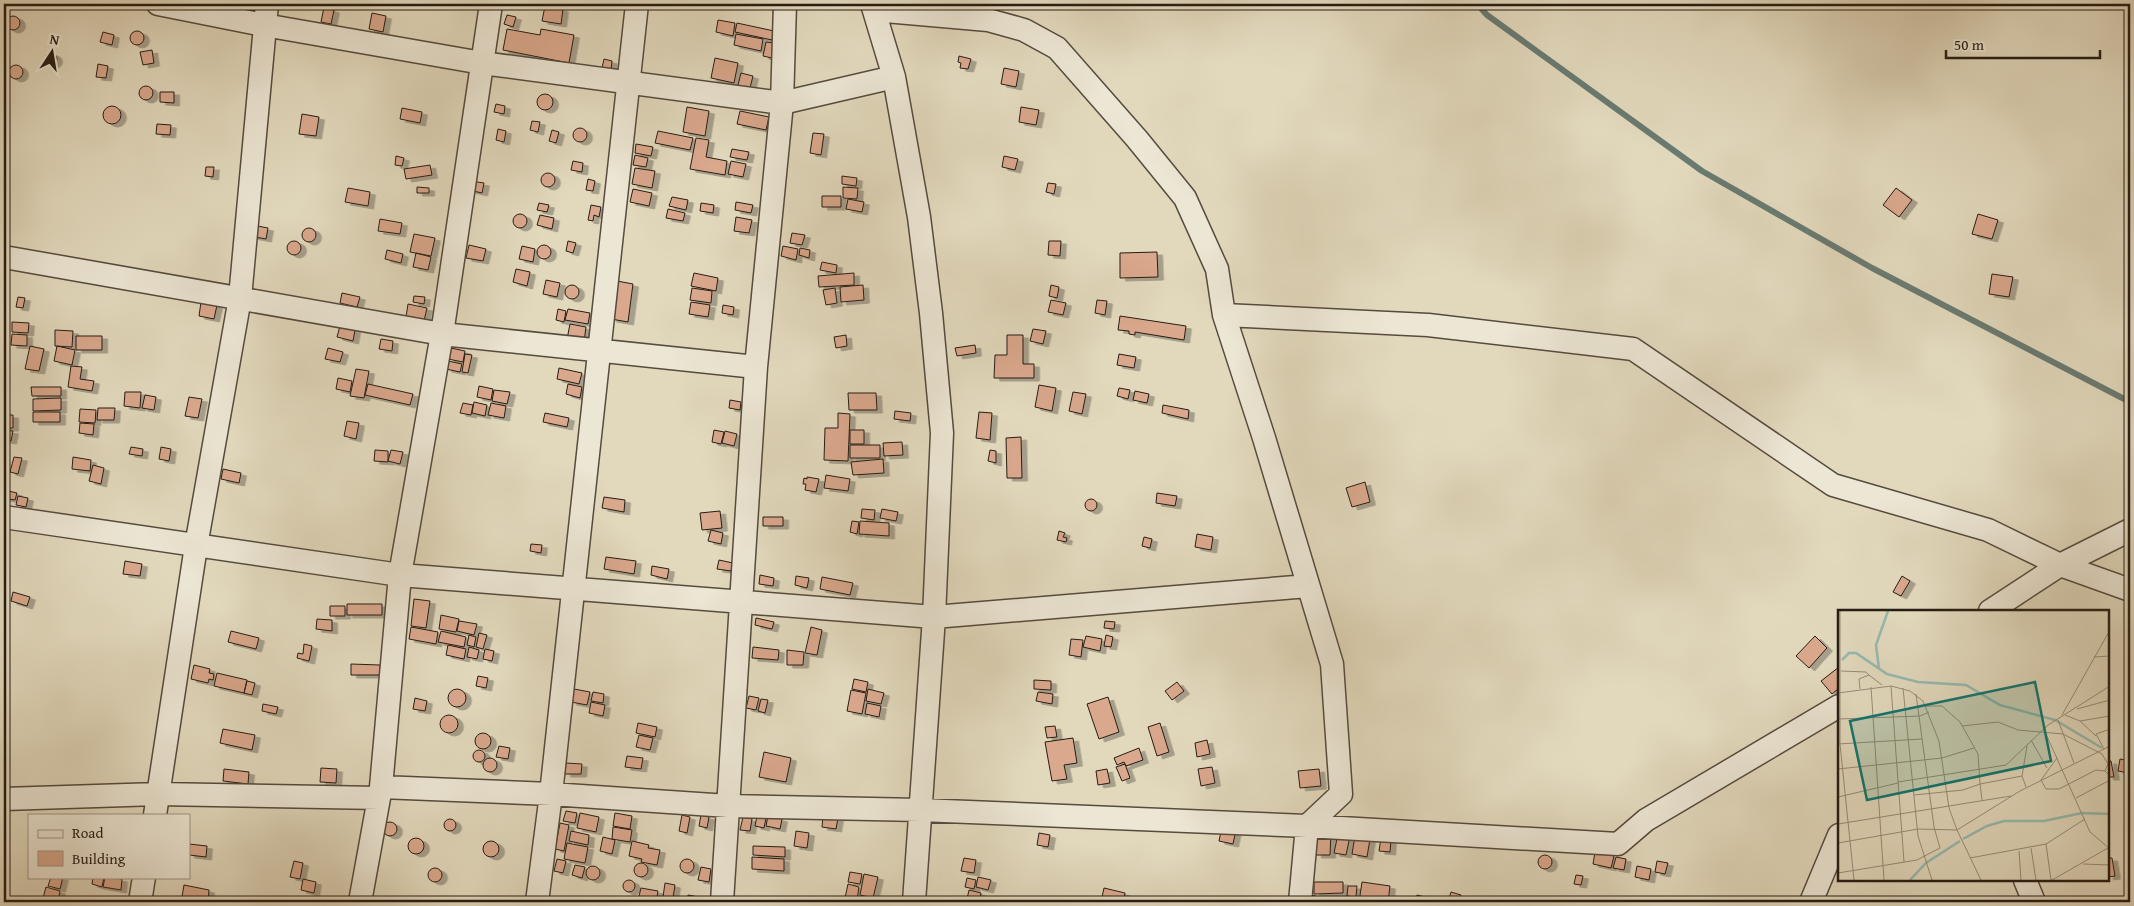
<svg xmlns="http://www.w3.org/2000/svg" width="2134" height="906" font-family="'Gentium Book Plus',serif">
<defs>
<filter id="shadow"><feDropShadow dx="5.5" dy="3" stdDeviation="0" flood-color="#0004"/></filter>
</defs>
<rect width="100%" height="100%" fill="#e2d9bd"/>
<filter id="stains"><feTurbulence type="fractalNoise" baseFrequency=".004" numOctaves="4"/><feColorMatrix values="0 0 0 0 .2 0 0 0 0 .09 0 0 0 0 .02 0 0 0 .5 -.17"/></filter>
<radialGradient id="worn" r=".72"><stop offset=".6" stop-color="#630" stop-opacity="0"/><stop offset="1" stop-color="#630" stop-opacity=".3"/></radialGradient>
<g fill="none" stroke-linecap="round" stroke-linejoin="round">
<!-- stream -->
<path stroke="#697b72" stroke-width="6" d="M1477,4L1487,15L1702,171L1872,268L2130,402"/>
</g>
<!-- building -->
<path fill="#daa88d" stroke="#261c14" filter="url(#shadow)" d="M545,6L563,9L561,24L542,21Z
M324,7L334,10L331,24L321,22Z
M372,13L386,16L383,32L369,29Z
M507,15L516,17L513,27L504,24Z
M6 23a7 7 0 1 1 14 0a7 7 0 1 1-14 0Z
M718,20L735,23L733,36L716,32Z
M737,23L774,31L772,40L735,32Z
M507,29L540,35L541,29L574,35L569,63L503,50Z
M130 38a7 7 0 1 1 14 0a7 7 0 1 1-14 0Z
M103,32L114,35L112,45L100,42Z
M736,34L763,39L761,51L734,45Z
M766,42L775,43L772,58L763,56Z
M152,50L154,63L143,65L140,52Z
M45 59a6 6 0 1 1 12 0a6 6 0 1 1-12 0Z
M959,56L971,59L968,69L960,68L961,63L958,62Z
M715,58L738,63L734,83L711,78Z
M604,59L612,61L611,70L602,68Z
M98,64L108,66L106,78L96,77Z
M9 72a7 7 0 1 1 14 0a7 7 0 1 1-14 0Z
M1004,68L1019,71L1016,87L1001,84Z
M741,73L753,76L749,92L737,89Z
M139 93a7 7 0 1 1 14 0a7 7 0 1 1-14 0Z
M160,92H174V103L160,102Z
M537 102a8 8 0 1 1 16 0a8 8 0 1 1-16 0Z
M496,104L505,106L504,114L494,112Z
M103 115a9 9 0 1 1 18 0a9 9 0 1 1-18 0Z
M687,107L709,111L705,136L683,132Z
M1021,107L1039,110L1036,125L1019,122Z
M402,108L422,112L420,123L400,119Z
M740,111L769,117L766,130L737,124Z
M302,114L319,117L316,136L299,134Z
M532,121L540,122L538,132L530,130Z
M157,124L171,125L170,135L156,134Z
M573 135a7 7 0 1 1 14 0a7 7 0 1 1-14 0Z
M498,129L506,131L504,142L496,140Z
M552,130L559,132L556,143L549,141Z
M658,131L693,138L690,150L655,143Z
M813,133L824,134L821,155L810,153Z
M696,138L709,140L706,157L727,161L725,175L690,169Z
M636,144L653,147L651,156L635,153Z
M732,149L749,152L747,160L730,157Z
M635,155L648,158L646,167L633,165Z
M396,156L404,158L402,166L395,165Z
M1004,156L1018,159L1015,170L1002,167Z
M573,161L583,163L582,172L571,170Z
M731,161L746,164L743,177L728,174Z
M430,165L432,175L406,179L404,169Z
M206,167H214L213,177L205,176Z
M635,168L655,171L652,188L632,184Z
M541 180a7 7 0 1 1 14 0a7 7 0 1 1-14 0Z
M842,176L857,178L856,186L842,184Z
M588,179L595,181L593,191L586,190Z
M471,181L484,183L482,193L469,190Z
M1048,183L1056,184L1054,194L1046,192Z
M417,187L429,188V193H417Z
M843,187L858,188L857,199L843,198Z
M348,188L370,192L368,206L345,202Z
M1896,188L1912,200L1899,217L1883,205Z
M633,189L652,193L649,206L630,202Z
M822,196H841V207H822Z
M672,197L688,200L686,210L669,206Z
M848,199L864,202L862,212L846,209Z
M736,202L753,205L751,213L735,210Z
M539,203L549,205L547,212L537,210Z
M701,203L714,205L713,213L700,211Z
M591,205L601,207L599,217L594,215L593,221L588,220Z
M668,209L685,213L683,221L666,218Z
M1978,214L1998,220L1992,239L1972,234Z
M513 221a7 7 0 1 1 14 0a7 7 0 1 1-14 0Z
M540,215L554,218L552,229L537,225Z
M736,217L752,220L749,233L734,231Z
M380,219L402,223L400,234L378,231Z
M252,225L268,228L266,239L250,236Z
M302 235a7 7 0 1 1 14 0a7 7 0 1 1-14 0Z
M792,233L805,235L802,245L790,243Z
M414,234L435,238L431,256L410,252Z
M568,241L576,243L573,253L566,251Z
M1049,241H1061L1060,256L1048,255Z
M287 248a7 7 0 1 1 14 0a7 7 0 1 1-14 0Z
M469,245L486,249L483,261L466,258Z
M537 252a7 7 0 1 1 14 0a7 7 0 1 1-14 0Z
M522,246L535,249L533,262L519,259Z
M783,246L798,249L796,260L781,256Z
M800,248L810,250L809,258L799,255Z
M387,250L403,254L401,263L385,259Z
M1157,252L1158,277L1120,278V253Z
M416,253L431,257L428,270L413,267Z
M822,262L837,265L836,273L820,270Z
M516,269L530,272L527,286L513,282Z
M694,273L718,278L716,291L691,286Z
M854,273V285L819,287L818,276Z
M1992,274L2013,277L2009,297L1989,294Z
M546,280L560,283L557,297L543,294Z
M617,281L633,284L628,322L611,319Z
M863,285L864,300L841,302L840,287Z
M1051,285L1059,287L1057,298L1049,296Z
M565 292a7 7 0 1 1 14 0a7 7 0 1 1-14 0Z
M692,288L712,291L711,303L690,300Z
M835,288L837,303L826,305L823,290Z
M342,293L360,297L357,307L340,303Z
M414,296L425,297L424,304L413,302Z
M18,297L25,298L23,308L16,307Z
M1051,300L1066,303L1063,315L1048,312Z
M1097,300L1107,301L1105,315L1095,313Z
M201,302L217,305L214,319L199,316Z
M691,302L710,305L708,317L689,314Z
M408,304L427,308L424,321L406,317Z
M723,305L734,307L733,315L722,313Z
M558,309L566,311L564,322L556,320Z
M568,309L590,313L588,324L565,320Z
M1120,316L1186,326L1184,340L1135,332V335L1129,334V331L1118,330Z
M12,322L29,323L28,333L12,332Z
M570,324L586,327L584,342L567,339Z
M340,326L355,330L353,341L337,337Z
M1033,329L1046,331L1043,344L1030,341Z
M55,330L73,331L72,347L55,346Z
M12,334L27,335V346L11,345Z
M846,335L847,346L836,348L834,337Z
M1007,335H1023V364H1034V378H994L995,355H1007Z
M76,336H102V350H76Z
M381,339L393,341L392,351L379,349Z
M975,345L976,353L957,356L955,348Z
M30,346L44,349L39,371L25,369Z
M57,346L75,350L72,365L54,361Z
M328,348L343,352L340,362L325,359Z
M451,348L465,351L463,362L448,359Z
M465,354L472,355L468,373L462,372Z
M1119,354L1136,357L1134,368L1117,365Z
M448,361L462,364L460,372L446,369Z
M71,366L82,367L80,379L94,381L92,391L68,387Z
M559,368L582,373L579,384L557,379Z
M356,369L369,371L364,398L350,396Z
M338,378L352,381L350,392L336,389Z
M368,384L413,394L410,405L365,395Z
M568,384L582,387L580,398L566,394Z
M1039,385L1056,388L1052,411L1035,407Z
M479,386L493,389L491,400L477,397Z
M31,387H61V396H32Z
M1119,388L1130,390L1128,399L1117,396Z
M494,390L510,392L507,404L492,401Z
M1135,391L1149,394L1147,403L1133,400Z
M125,392H141L140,408L124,406Z
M1073,392L1086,394L1082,414L1069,411Z
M848,393H876L877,410H849Z
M145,395L156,397L154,410L142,408Z
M189,397L202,399L198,418L185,416Z
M61,398V410L33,411V399Z
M730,400L741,402L740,410L729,408Z
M474,402L487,405L485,416L472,413Z
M463,403L473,405L471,415L460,413Z
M491,403L506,406L504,418L488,415Z
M1163,405L1189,410L1188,419L1162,413Z
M98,408H115L114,420H97Z
M80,409L96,410L95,423L79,422Z
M895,411L911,413L910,421L894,419Z
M33,412H60V422H33Z
M979,412L992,413L990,440L976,438Z
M545,413L569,418L567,427L543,422Z
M838,413L850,414L848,461L824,460L825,428H838Z
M4,415H13V428H4Z
M347,421L359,423L356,439L344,436Z
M80,423L94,424L93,435L79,433Z
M4,430L13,431L11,441L4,440Z
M714,430L724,432L721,444L712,442Z
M850,430H864V444H850Z
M725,431L737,434L734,446L722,443Z
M1021,437L1022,478H1007L1006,438Z
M902,442L903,455L884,456L883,443Z
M850,445H880V458H850Z
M131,447L143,449L142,456L129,454Z
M161,447L171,449L169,461L159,459Z
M375,450L388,451V462L374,461Z
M391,450L403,452L400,464L388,461Z
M990,450L996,451V463L988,461Z
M14,457L22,458L18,474L10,472Z
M73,457L91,460L90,471L72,469Z
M883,459L884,473L853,475L851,462Z
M93,465L104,468L101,484L89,481Z
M223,469L241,473L239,483L221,479Z
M826,475L850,479L848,491L824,488Z
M807,477L819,479L816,492L805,490L806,484H803L804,478L807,479Z
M1365,482L1370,502L1352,507L1346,488Z
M4,490L17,493L15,500L4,498Z
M1157,493L1177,496L1175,506L1156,503Z
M18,496L28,498L26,507L16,505Z
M604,497L625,500L624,512L602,508Z
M1085 505a6 6 0 1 1 12 0a6 6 0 1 1-12 0Z
M862,509L875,510L874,520L861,518Z
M882,509L898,512L896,521L880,518Z
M720,511L722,528L702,530L700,513Z
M763,517H783V526H763Z
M852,521L859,522L857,534L850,532Z
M860,521L889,523V536L859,534Z
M711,530L723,533L721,544L708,541Z
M1059,531L1065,533L1063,537L1067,538L1066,542L1057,540Z
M1197,534L1213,537L1211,550L1195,547Z
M1144,537L1152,539L1150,548L1142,546Z
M531,544L542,545L541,553L530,551Z
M606,557L636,561L634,574L604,569Z
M719,560L733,563L731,571L717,569Z
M125,561L142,564L140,576L123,574Z
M652,566L669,569L667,579L651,575Z
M760,575L774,578L773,586L759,584Z
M796,576L809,578L807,588L795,585Z
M1902,576L1910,581L1901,596L1893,592Z
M822,577L853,583L850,595L820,589Z
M13,592L30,597L27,606L11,601Z
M414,599L430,601L426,628L411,626Z
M347,604H382V615H347Z
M330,606H345V616H330Z
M441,615L459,619L456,632L439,629Z
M756,618L774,622L772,629L755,625Z
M317,619L332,620V631L316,629Z
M459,621L477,624L474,635L457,631Z
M1105,621L1115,622L1114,629L1104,628Z
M411,627L438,632L436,644L409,639Z
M811,627L822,630L817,655L805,653Z
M231,631L259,638L256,649L228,642Z
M441,631L466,637L464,647L438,642Z
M479,633L487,635L483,649L476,647Z
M469,635L476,637L474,647L467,645Z
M1106,635L1113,637L1111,647L1104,646Z
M1086,636L1102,639L1100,651L1083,647Z
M1815,636L1827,648L1809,668L1796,656Z
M1071,639L1083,640L1081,657L1069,655Z
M304,644L312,646L309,661L297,658L298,653L303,654Z
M448,645L466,649L464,659L446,655Z
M469,647L479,650L477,659L467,657Z
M753,647L779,650L778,660L752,658Z
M485,649L494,651L492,661L483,659Z
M787,650L804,652L803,665H787Z
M351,664L380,665V675H351Z
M194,665L210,669L209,673L214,674L213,680L209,679L208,683L191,679Z
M1839,667V688L1832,694L1821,681Z
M217,673L247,680L244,693L214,686Z
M478,676L488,678L486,688L476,686Z
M854,679L868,682L866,692L852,689Z
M1034,680L1051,681V690L1034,689Z
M247,681L255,683L252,695L244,693Z
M1177,682L1184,691L1172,700L1165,691Z
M574,689L590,692L587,705L571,702Z
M868,689L884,693L881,704L866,701Z
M448 698a9 9 0 1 1 18 0a9 9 0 1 1-18 0Z
M851,690L866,693L862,714L847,711Z
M593,692L604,694L603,703L591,701Z
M1038,692L1053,694L1052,704L1036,701Z
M749,696L759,698L756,710L746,708Z
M1108,697L1119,732L1099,739L1087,704Z
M415,698L427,701L425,711L413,709Z
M761,699L768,700L765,713L758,711Z
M591,702L605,705L603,716L589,713Z
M867,703L881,706L879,717L865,714Z
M263,704L278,707L276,714L262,711Z
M440 724a9 9 0 1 1 18 0a9 9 0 1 1-18 0Z
M638,723L657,727L655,737L636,733Z
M1160,723L1169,752L1157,756L1148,727Z
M1055,726L1057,737L1047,738L1045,727Z
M223,729L255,735L252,750L220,743Z
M475 741a8 8 0 1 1 16 0a8 8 0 1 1-16 0Z
M639,735L653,738L650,750L636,747Z
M1073,738L1077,763L1064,765L1067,779L1052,781L1045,742Z
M1207,740L1210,754L1197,757L1195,743Z
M499,746L510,748L508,759L496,757Z
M1139,748L1143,760L1126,766L1124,762L1117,765L1114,758Z
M473 756a6 6 0 1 1 12 0a6 6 0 1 1-12 0Z
M764,752L791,758L786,782L759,777Z
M627,756L643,758L641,769L625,767Z
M483 765a7 7 0 1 1 14 0a7 7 0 1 1-14 0Z
M2120,759L2130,761L2129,773L2118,771Z
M2108,761H2111L2114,777H2108Z
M566,763L582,764L581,774H565Z
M1125,764L1130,778L1122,781L1116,767Z
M1212,767L1215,783L1201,786L1198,769Z
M321,768L337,769L336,783L320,782Z
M224,769L249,772L248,784L223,781Z
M1107,769L1110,783L1098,785L1096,771Z
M1319,769L1321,786L1300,788L1298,771Z
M566,811L577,813L575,823L563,821Z
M580,813L599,817L596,832L577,828Z
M615,813L632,816L630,829L613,826Z
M682,815L690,817L687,833L679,831Z
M701,815L709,817L707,828L699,826Z
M757,816L766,818L764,828L755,826Z
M768,816L782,819L780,829L766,826Z
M823,816L838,818L836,829L822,827Z
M743,817L752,819L750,831L740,830Z
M444 825a6 6 0 1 1 12 0a6 6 0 1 1-12 0Z
M383 829a7 7 0 1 1 14 0a7 7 0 1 1-14 0Z
M560,823L569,825L564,851L555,849Z
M613,827L632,830L630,842L612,839Z
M1222,827L1236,830L1233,844L1219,841Z
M571,831L589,835L588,845L569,841Z
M796,831L809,833L807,848L794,846Z
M1317,832H1331L1330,855H1316Z
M1039,833L1050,835L1048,847L1037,845Z
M1338,834L1350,836L1346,855L1334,853Z
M1355,836L1370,839L1367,857L1352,854Z
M603,837L615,840L612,854L600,851Z
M1381,838L1391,839L1390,852L1379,851Z
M408 846a8 8 0 1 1 16 0a8 8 0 1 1-16 0Z
M483 849a8 8 0 1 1 16 0a8 8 0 1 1-16 0Z
M632,841L649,845L648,848L660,850L657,865L641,862L642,859L629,856Z
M567,843L588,847L585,863L564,859Z
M189,844L207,846L206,857L189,855Z
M753,846L785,847V857L753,855Z
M1595,852L1614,856L1611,868L1593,864Z
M1538 862a7 7 0 1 1 14 0a7 7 0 1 1-14 0Z
M752,857L784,859V871L752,869Z
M1616,857L1626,859L1624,870L1613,868Z
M964,858L976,860L974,873L961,871Z
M2108,858H2112L2115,876L2108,877Z
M680 866a7 7 0 1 1 14 0a7 7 0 1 1-14 0Z
M557,859L566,861L563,873L554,871Z
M294,861L303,863L300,879L290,877Z
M1657,861L1668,863L1665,874L1655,872Z
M634 870a7 7 0 1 1 14 0a7 7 0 1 1-14 0Z
M575,865L585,867L582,878L572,875Z
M586 873a7 7 0 1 1 14 0a7 7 0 1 1-14 0Z
M1637,866L1651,869L1649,880L1635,877Z
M701,867L711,869L709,882L698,880Z
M428 875a7 7 0 1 1 14 0a7 7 0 1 1-14 0Z
M850,872L862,874L860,884L848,882Z
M864,874L878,877L873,898L860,895Z
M1576,875L1583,876L1581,885L1574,884Z
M51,877H63L60,889L48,886Z
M93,877H104L102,887L92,884Z
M105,877L122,879L121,890L103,887Z
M978,877L991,880L988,890L976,887Z
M967,878L976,880L974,889L965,887Z
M303,879L316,882L314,893L301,890Z
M623 886a6 6 0 1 1 12 0a6 6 0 1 1-12 0Z
M1314,882H1343V893L1314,894Z
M1362,882L1390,886L1388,902H1359Z
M665,883L675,885L673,898L663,897Z
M848,884L859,887L857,900L845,898Z
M184,885L209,890L208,902L182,897Z
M1348,886H1357L1356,897L1347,896Z
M46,887L60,891L58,902H42Z
M641,888L658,891L656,902L638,900Z
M1104,888L1125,893L1123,902H1101Z
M969,890L981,893L979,902L967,899Z
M1451,892L1461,895L1459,902H1448Z
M688,895L704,898L703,902H687Z
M1311,895L1324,898V902H1310Z
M1417,895L1429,898L1428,902H1415Z"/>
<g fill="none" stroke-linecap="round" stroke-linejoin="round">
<defs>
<path id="minor" d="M158,4L264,25L482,63L782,103L894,77
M872,4L894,77L919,217L931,313L942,433L934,617L914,902
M874,10L988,20L1024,30L1057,48L1137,139L1185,198L1217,269L1224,315L1264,438L1332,664L1341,794L1307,826L1300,902
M4,257L442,334L756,367
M1224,315L1428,325L1633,349L1833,485L1988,530L2060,565L2130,590
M4,517L400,575L934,617L1308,586
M1990,611L2060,565L2130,530
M381,787L551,794L728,806L920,810L1307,826L1618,844L1646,820L1839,706
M4,799L158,794L379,798
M155,815L196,546L240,298L267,4
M2025,880L2034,902
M140,902L144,877
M360,902L381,787L400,575L442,334L491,4
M537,902L551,794L637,4
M722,902L756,367L782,103L785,4
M1811,902L1839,835"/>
</defs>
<!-- minor casing -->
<use href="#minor" stroke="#554b3e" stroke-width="25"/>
<!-- minor -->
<use href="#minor" stroke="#ece6d4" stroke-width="22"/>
</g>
<!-- overview -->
<g transform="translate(1838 610)">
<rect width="271" height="271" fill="#e2d9bd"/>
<path fill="none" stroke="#95bab0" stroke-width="2.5" d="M4,50L11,43H18L49,64L80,72L128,75L162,95L217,110L264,138M41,59L38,35L50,1M125,229L149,216L166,211H206L244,203L272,204M72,270L88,253L122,231"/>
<path fill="none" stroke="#978d79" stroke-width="1" d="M2,1V134L16,270M256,47L272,46M3,61L28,62L31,65L21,69L22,79M31,65L44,75M53,76L66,252M33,77L46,270M65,78L80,226L94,270M0,83L53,76L72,81L85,91L101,131L111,198L119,220M88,96H104L122,112L140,144L142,174L184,166L188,177M239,99L272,90M224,105L272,20M227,105L242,111L272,106M0,109L82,106L91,102M220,110L236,153M242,111L258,126M124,116L160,112L180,120L225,124L264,144L270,154L267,161M208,124L252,222L272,239M193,130L209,158M0,134L84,129M266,139L258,124L272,119M219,148L203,170L208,179H221L258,160L267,161L272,166M0,159L104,148L136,138M184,166L189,136M60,172L168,155L210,115L272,76M76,185L125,180L142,174L144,190M0,187L60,173M238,188L272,170M0,214L173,186M0,233L80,219L119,220M208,234L213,270M193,238L198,270M181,241L183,270M132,248L208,234L247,209M245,254L272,255M0,263L79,250L102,238L96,217L78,84M143,270L119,220L182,181L272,136M214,270L270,238"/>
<path fill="#0f766e" fill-opacity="0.15" stroke="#0f766e" stroke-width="2.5" d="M197,72L213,151L29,190L12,111Z"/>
<rect width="271" height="271" fill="none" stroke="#261c14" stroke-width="2.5"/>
</g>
<!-- margin -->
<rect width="2134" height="906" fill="none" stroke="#e2d9bd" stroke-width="20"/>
<rect x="5" y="5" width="2124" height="896" fill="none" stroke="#261c14" stroke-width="2.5"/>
<rect x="10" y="10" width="2114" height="886" fill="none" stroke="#261c14"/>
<!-- legend -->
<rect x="28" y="814" width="162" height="65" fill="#ece6d4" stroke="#9d9587"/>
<rect x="38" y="830" width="25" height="8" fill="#ece6d4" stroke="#9d9587"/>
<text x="72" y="838" font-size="15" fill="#261c14">Road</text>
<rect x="38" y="851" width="25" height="15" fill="#daa88d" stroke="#9d9587"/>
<text x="72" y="864" font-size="15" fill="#261c14">Building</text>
<!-- north arrow -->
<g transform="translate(52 52) rotate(12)" stroke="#ece6d4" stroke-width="4" paint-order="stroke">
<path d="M0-4L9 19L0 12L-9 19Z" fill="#261c14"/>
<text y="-8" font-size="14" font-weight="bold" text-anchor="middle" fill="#261c14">N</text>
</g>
<!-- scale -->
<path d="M1946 50v8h154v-8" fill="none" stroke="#261c14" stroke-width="2.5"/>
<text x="1954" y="50" font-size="15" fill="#261c14" stroke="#ece6d4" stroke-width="4" paint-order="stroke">50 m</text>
<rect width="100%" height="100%" filter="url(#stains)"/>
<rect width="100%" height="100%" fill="url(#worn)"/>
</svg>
